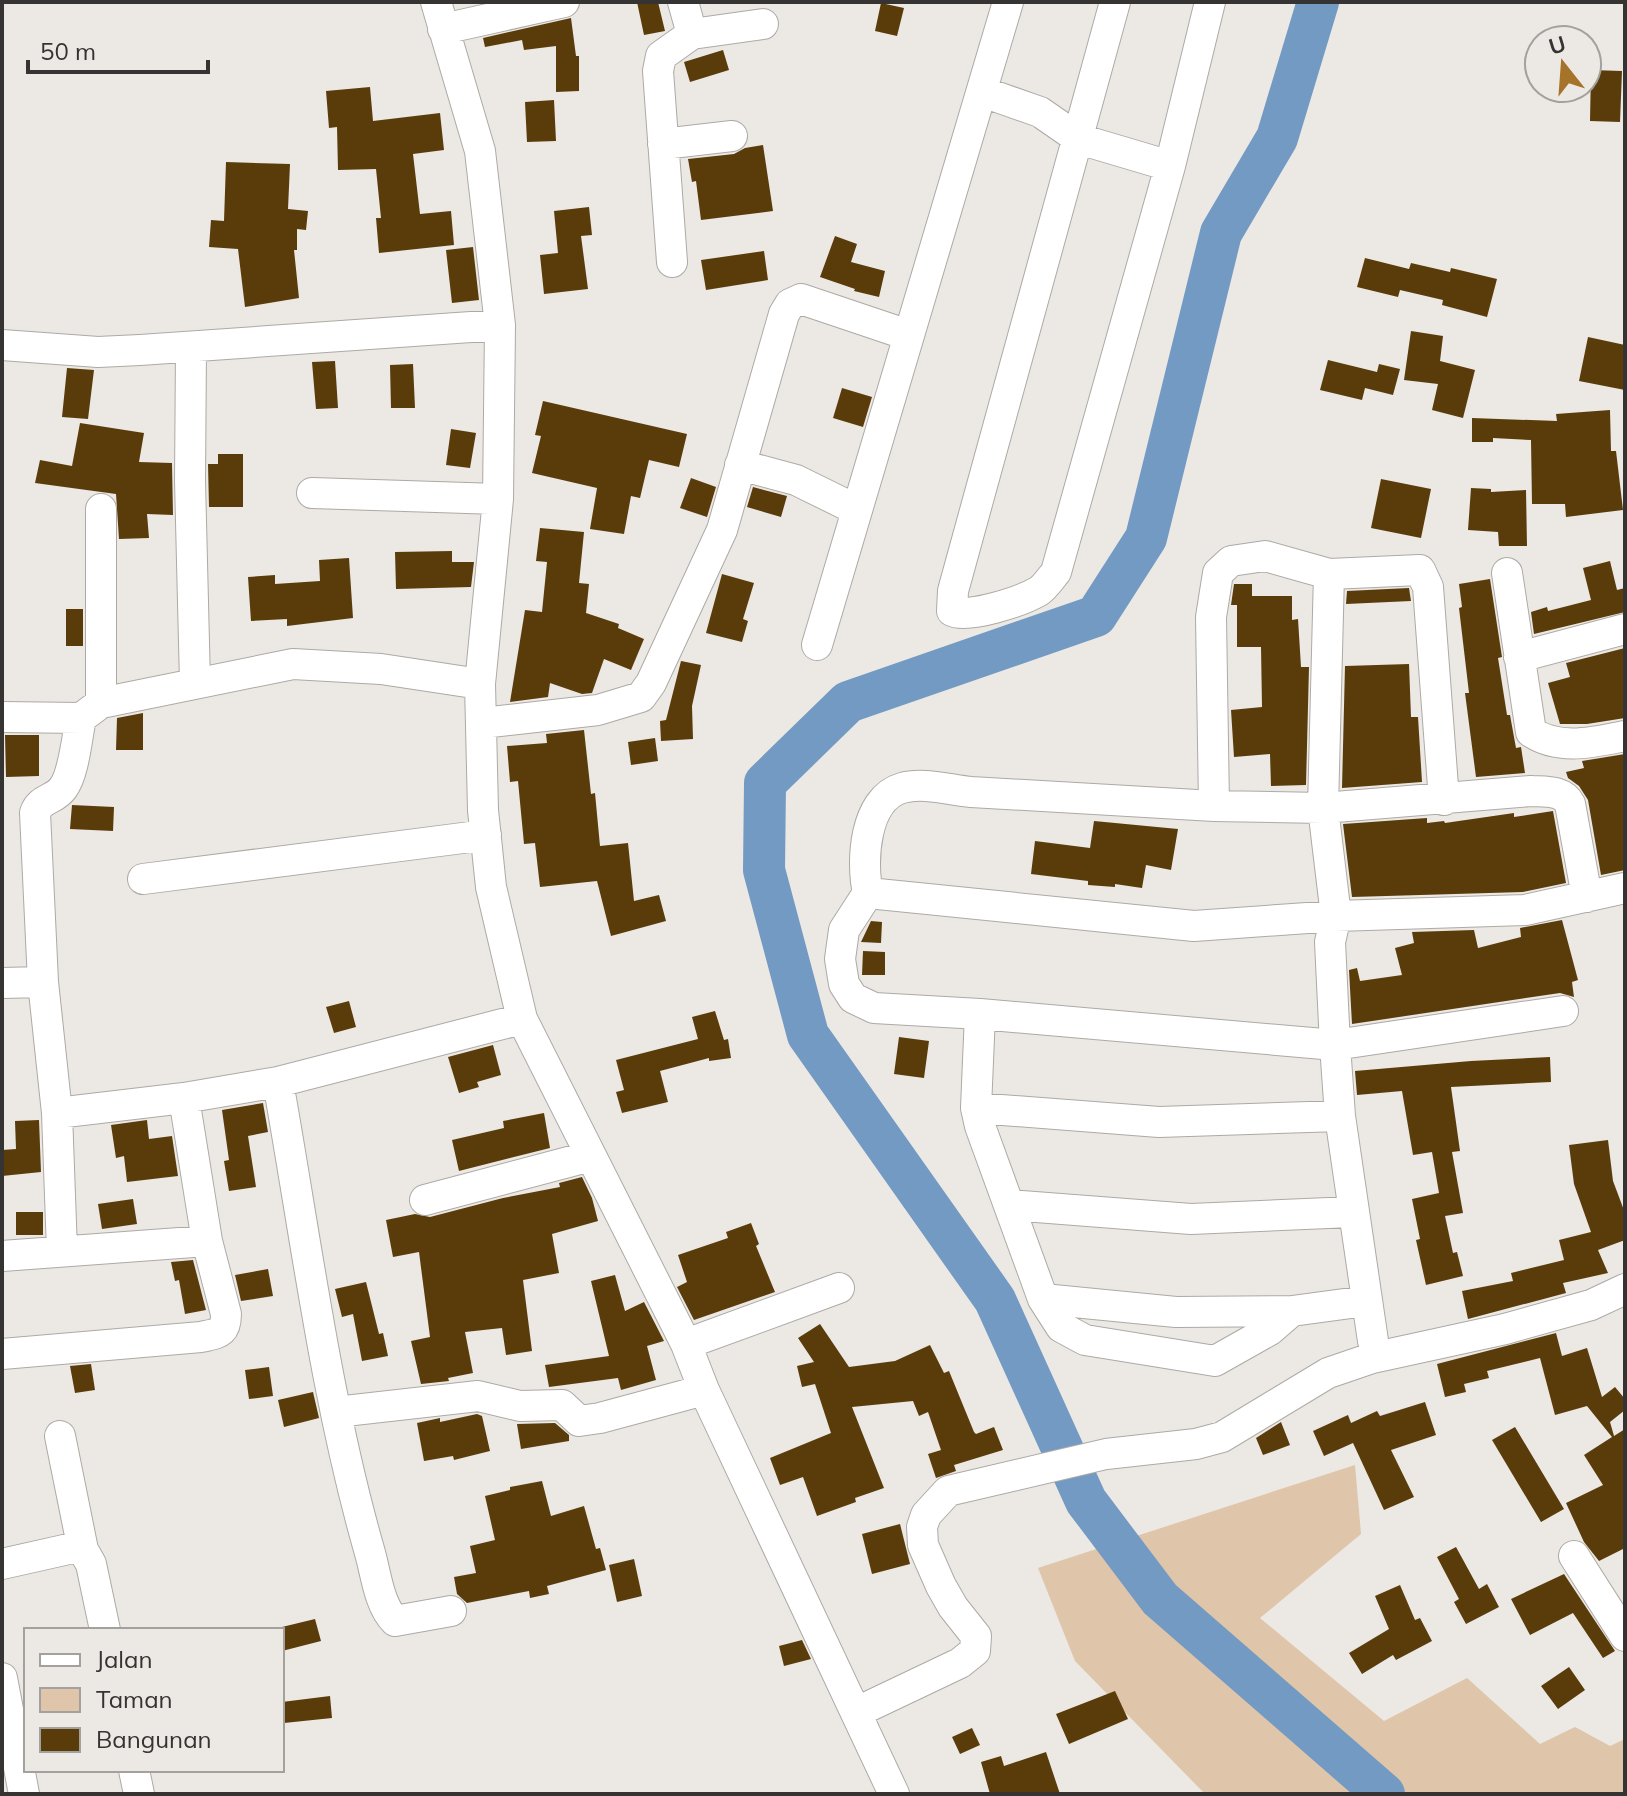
<svg xmlns="http://www.w3.org/2000/svg" width="1627" height="1796" font-family="Mulish,sans-serif">
<rect width="100%" height="100%" fill="#ece8e4"/>
<!-- green -->
<path fill="#dfc5aa" d="M1355,1465L1361,1534L1260,1618L1384,1721L1467,1678L1540,1744L1575,1727L1610,1746L1625,1739V1794H1205L1075,1661L1038,1568Z"/>
<g fill="none" stroke-linecap="round" stroke-linejoin="round">
<!-- river -->
<path stroke="#729ac2" stroke-width="42" d="M1318,2L1277,138L1221,233L1146,538L1096,616L848,702L765,783L764,870L808,1035L995,1300L1086,1501L1160,1599L1384,1794"/>
</g>
<!-- building -->
<path fill="#593c0a" d="M637,2H658L665,31L644,35Z
M881,3L904,8L897,36L875,31Z
M571,18L576,56H579V91L556,92V46L524,50L522,40L485,47L483,38Z
M723,50L729,70L690,82L684,62Z
M1591,70L1622,71L1620,122L1590,121Z
M370,87L373,121L440,113L444,150L413,154L420,214L451,211L454,245L379,253L376,218H381L376,169L338,170L337,127L329,128L326,91Z
M554,100L556,141L527,142L525,102Z
M763,145L773,211L701,220L696,181L692,182L688,159L734,154L745,148Z
M226,162L290,164L288,209L308,211L306,230L297,229V250H294L299,298L245,307L238,249L209,247L211,220L224,221Z
M589,207L592,235L581,236L588,289L544,294L540,255L558,253L554,211Z
M835,236L857,244L851,262L885,271L879,297L854,291L855,289L820,277Z
M473,247L479,300L452,303L446,250Z
M764,251L768,280L706,290L701,260Z
M1365,258L1409,269L1411,263L1450,272L1451,268L1497,279L1487,317L1442,305L1443,300L1400,290L1398,297L1357,287Z
M1411,331L1443,336L1440,361L1475,370L1463,418L1432,410L1438,384L1404,380Z
M1588,337L1625,345V390L1579,381Z
M1328,360L1377,372L1379,364L1400,369L1393,395L1365,388L1362,400L1320,390Z
M335,361L338,408L316,409L312,362Z
M413,364L415,408H391L390,365Z
M67,368L94,370L88,419L62,417Z
M842,388L872,397L863,427L833,418Z
M543,401L687,434L679,467L649,460L640,498L631,496L624,534L590,529L597,488L532,473L541,436L535,435Z
M1610,410L1611,451H1616L1623,510L1566,517L1565,504H1532L1531,440L1493,438V442H1472V418L1557,421L1556,414Z
M80,423L144,433L139,462L172,463L173,515L147,514L149,538L119,539L116,494L35,483L40,460L72,466Z
M451,429L476,433L470,468L446,465Z
M218,454H243V507H209L208,464H218Z
M691,478L716,487L707,517L680,508Z
M1381,479L1431,489L1421,538L1371,528Z
M753,487L787,496L781,517L747,507Z
M1471,488L1491,489V492L1526,490L1527,546H1499L1498,532L1468,530Z
M540,528L584,532L579,583L589,584L586,613L619,624L618,628L644,639L631,670L604,659L592,693L582,694L550,683L548,697L510,702L525,610L542,612L547,562L536,561Z
M452,551V562H474L471,587L396,589L395,552Z
M349,558L353,618L287,626V619L251,621L248,577L275,575V584L320,581L319,560Z
M1610,561L1617,590L1625,588V612L1534,634L1531,612L1547,607L1548,611L1591,600L1583,568Z
M722,574L754,583L743,619L748,621L742,642L706,633Z
M1490,579L1502,657L1498,658L1507,715H1510L1516,748L1521,747L1525,773L1476,777L1465,693H1469L1459,608L1462,607L1459,584Z
M1234,584H1252V596H1292V620L1298,619L1301,667H1309L1306,785L1271,786L1270,754L1234,757L1231,710L1262,707L1261,647H1237V605H1231Z
M1409,588L1411,601L1346,604L1347,591Z
M66,609H83V646H66Z
M1625,648V718L1587,724H1560L1548,683L1570,677L1566,663Z
M681,661L701,665L692,706L693,739L661,741L660,721L666,720Z
M1409,664L1411,717H1418L1422,782L1342,788L1345,666Z
M143,713V750H116L117,718Z
M584,730L591,794L595,793L600,846L628,843L634,901L659,895L666,921L611,936L597,881L540,887L535,843L524,844L518,781L510,782L507,746L547,743L546,734Z
M5,735H39V776L6,777Z
M655,738L658,761L631,765L628,742Z
M1625,754V870L1601,875L1588,800L1579,786L1568,778L1566,772L1584,768L1582,761Z
M72,805L114,807L113,831L70,829Z
M1553,811L1566,883L1523,892L1352,897L1343,824L1427,818V823L1444,821L1445,823L1514,813V817Z
M1094,821L1178,829L1171,870L1146,865L1142,888L1115,884V887L1088,885V881L1031,874L1035,841L1090,848Z
M1562,920L1578,980L1572,982L1574,997L1560,993L1352,1024L1349,970L1357,968L1360,981L1402,975L1395,948L1414,943L1412,932L1474,930L1478,948L1521,937L1520,928Z
M871,921L882,922L881,943L861,942Z
M863,951L885,952V975H862Z
M349,1001L356,1027L334,1033L326,1007Z
M715,1011L724,1040L728,1039L731,1058L709,1061V1058L660,1071L668,1102L622,1113L616,1092L624,1090L616,1060L698,1039L692,1017Z
M899,1037L929,1041L924,1078L894,1074Z
M493,1045L501,1075L477,1082L479,1087L459,1093L448,1057Z
M1550,1057L1551,1082L1451,1087L1460,1151L1452,1152L1463,1213L1445,1216L1453,1253L1457,1252L1463,1276L1426,1285L1416,1240L1420,1239L1412,1199L1439,1193L1432,1152L1413,1155L1402,1091L1357,1095L1355,1071L1471,1061Z
M263,1103L268,1132L248,1136L256,1187L229,1191L224,1161L229,1160L222,1110Z
M544,1113L550,1148L459,1171L452,1140L504,1128L503,1121Z
M39,1120L41,1172L2,1176V1150L16,1149L15,1121Z
M147,1120L149,1139L172,1136L178,1176L127,1182L124,1156L116,1158L111,1125Z
M1608,1140L1613,1181L1625,1213V1240L1598,1250L1608,1273L1563,1283L1566,1293L1468,1319L1462,1291L1513,1281L1511,1273L1564,1260L1559,1240L1591,1232L1574,1184L1569,1145Z
M582,1177L592,1198L598,1221L552,1234L559,1273L523,1280L532,1351L506,1355L502,1328L465,1332L473,1373L448,1378L449,1381L421,1384L411,1341L430,1337L419,1252L393,1257L386,1220L415,1214L430,1217L503,1198L560,1187L559,1183Z
M133,1199L137,1224L102,1229L98,1204Z
M16,1212H43V1235H16Z
M751,1223L759,1244L756,1246L775,1292L694,1320L677,1287L687,1282L678,1255L728,1238L726,1232Z
M193,1260L206,1310L185,1314L179,1280L175,1281L171,1262Z
M268,1269L273,1296L241,1301L235,1275Z
M615,1275L625,1311L644,1302L664,1341L647,1346L656,1380L621,1390L618,1378L549,1387L545,1365L609,1356L591,1281Z
M366,1282L379,1334L383,1333L388,1356L362,1361L353,1314L342,1317L335,1289Z
M820,1324L849,1367L895,1361L930,1345L944,1373L949,1371L974,1432L976,1434L994,1427L1003,1450L954,1465L956,1471L936,1478L928,1454L941,1450L928,1412L919,1416L913,1401L852,1407L884,1488L855,1498L856,1502L817,1516L803,1477L780,1485L770,1458L831,1433L815,1384L802,1387L797,1366L814,1362L798,1338Z
M1556,1333L1562,1356L1587,1348L1602,1397L1615,1387L1625,1399V1410L1610,1422L1614,1436L1625,1429V1548L1599,1561L1584,1542L1566,1503L1603,1485L1584,1455L1612,1437L1587,1406L1555,1415L1540,1358L1487,1371L1489,1378L1464,1384L1466,1392L1445,1397L1437,1364Z
M91,1364L95,1390L75,1393L70,1366Z
M269,1367L273,1396L249,1399L245,1370Z
M313,1392L319,1418L284,1427L278,1400Z
M1425,1402L1436,1435L1391,1450L1414,1497L1384,1510L1353,1443L1324,1456L1313,1431L1348,1415L1351,1423L1377,1411L1380,1416Z
M477,1414L482,1416L490,1451L454,1460L453,1456L424,1461L417,1423L440,1418V1422Z
M1281,1422L1290,1445L1263,1455L1256,1438Z
M555,1423L569,1435V1441L521,1449L517,1424Z
M1515,1427L1564,1509L1541,1522L1492,1440Z
M542,1481L551,1516L584,1506L596,1549L600,1548L606,1570L547,1586L549,1594L530,1598L529,1591L467,1603L457,1594L454,1577L476,1573L470,1546L495,1540L485,1496L510,1490V1487Z
M900,1524L910,1564L872,1574L862,1534Z
M1456,1547L1479,1589L1487,1584L1499,1607L1466,1624L1454,1602L1459,1599L1437,1557Z
M634,1559L642,1596L617,1602L609,1565Z
M1564,1574L1615,1651L1603,1658L1573,1613L1530,1635L1511,1599Z
M1400,1585L1415,1620L1420,1618L1432,1641L1396,1660L1393,1655L1362,1674L1349,1653L1389,1629L1375,1596Z
M315,1619L321,1641L282,1651V1627Z
M802,1640L811,1659L784,1666L779,1646Z
M1569,1667L1585,1690L1558,1709L1541,1686Z
M1115,1691L1128,1719L1069,1744L1056,1714Z
M330,1696L332,1718L284,1723L282,1702Z
M972,1728L980,1745L960,1754L952,1737Z
M1046,1752L1060,1794H990L981,1762L1001,1756L1004,1766Z"/>
<g fill="none" stroke-linecap="round" stroke-linejoin="round">
<defs>
<path id="minor" d="M436,2L480,151L500,325L498,499L480,684L483,810L491,887L522,1019L686,1344L704,1390L894,1794
M1115,2L953,591L952,611C968,619 1022,601 1039,591C1045,587 1051,578 1056,572L1170,166L1210,2
M443,29L564,2
M692,34L763,24
M983,92L1040,112L1079,139L1170,166
M663,144L732,136
M672,262L658,71L661,56L692,34L683,2
M2,345L98,352L140,350L500,325
M191,348L190,481L195,683
M740,465L796,480L857,510
M312,493L498,499
M1507,573L1531,732C1559,751 1594,742 1625,736
M1329,574L1323,808L1336,916L1330,942L1335,1045L1340,1116L1373,1341
M817,645L1008,2
M1519,657L1625,629
M101,703V509
M2,717L81,718L101,703L293,664L381,669L480,684
M482,723L598,710L641,697L651,683L722,530L784,314L790,304L801,299L908,335
M1214,806L1211,617L1218,573L1231,561L1265,556L1329,574L1420,570L1428,587L1444,800
M143,879L486,835
M868,893C861,862 864,799 902,788C923,782 950,790 971,792L1214,806L1323,808L1531,791C1546,792 1563,790 1570,804L1587,897
M2,983L43,982
M980,1014L874,1008L853,998L844,984L840,959L844,930L868,893L1194,926L1336,916L1525,910L1625,888
M278,1082C306,1239 326,1400 370,1553C376,1574 379,1605 395,1621L451,1611
M976,1108L1159,1122L1340,1116
M57,1113L184,1098L278,1082L522,1019
M425,1200L591,1156
M1010,1205L1191,1219L1352,1212
M62,1251L57,1113L43,982L35,813C40,798 55,800 63,788C74,774 77,736 81,718
M2,1256L207,1241
M1043,1299L1176,1312L1292,1311L1366,1301
M1292,1311L1270,1330L1215,1361L1085,1340L1061,1327L1043,1299L980,1126L976,1108L980,1014L1335,1045L1563,1011
M686,1344L839,1288
M2,1354L201,1337C218,1333 226,1334 226,1314L207,1241L184,1098
M336,1412L478,1396L520,1406L562,1405L579,1421L600,1418L704,1390
M60,1436L83,1550L91,1564L105,1630
M1574,1556L1625,1636
M2,1564L73,1548L83,1550
M2,1678L24,1794
M857,1712L960,1663L975,1651L976,1636L953,1607L941,1586L923,1545L922,1527L926,1515L948,1491L1106,1454L1196,1444L1222,1437L1328,1373L1372,1358L1505,1329L1591,1305L1625,1289
M134,1770L139,1794"/>
</defs>
<!-- minor casing -->
<use href="#minor" stroke="#adaaa6" stroke-width="32"/>
<!-- minor -->
<use href="#minor" stroke="#fff" stroke-width="30"/>
</g>
<!-- border -->
<rect width="1627" height="1796" fill="none" stroke="#353432" stroke-width="8"/>
<!-- legend -->
<rect x="24" y="1628" width="260" height="144" fill="#ece8e4" stroke="#a3a09d" stroke-width="2"/>
<rect x="40" y="1654" width="40" height="12" fill="#ffffff" stroke="#a3a09d" stroke-width="2"/>
<text x="96" y="1668" font-size="24" fill="#353432">Jalan</text>
<rect x="40" y="1688" width="40" height="24" fill="#dfc5aa" stroke="#a3a09d" stroke-width="2"/>
<text x="96" y="1708" font-size="24" fill="#353432">Taman</text>
<rect x="40" y="1728" width="40" height="24" fill="#593c0a" stroke="#a3a09d" stroke-width="2"/>
<text x="96" y="1748" font-size="24" fill="#353432">Bangunan</text>
<!-- north arrow -->
<g transform="translate(1563 64) rotate(343)"><circle r="38" fill="#ece8e4" stroke="#a3a09d" stroke-width="2"/>
<path d="M0-6L14 30L0 20L-14 30Z" fill="#a57329"/>
<text y="-12" font-size="22" font-weight="bold" text-anchor="middle" fill="#353432">U</text>
</g>
<!-- scale -->
<path d="M28 60v12h180v-12" fill="none" stroke="#353432" stroke-width="4"/>
<text x="40" y="60" font-size="24" fill="#353432" stroke="#ece8e4" stroke-width="6" paint-order="stroke">50 m</text>
</svg>
